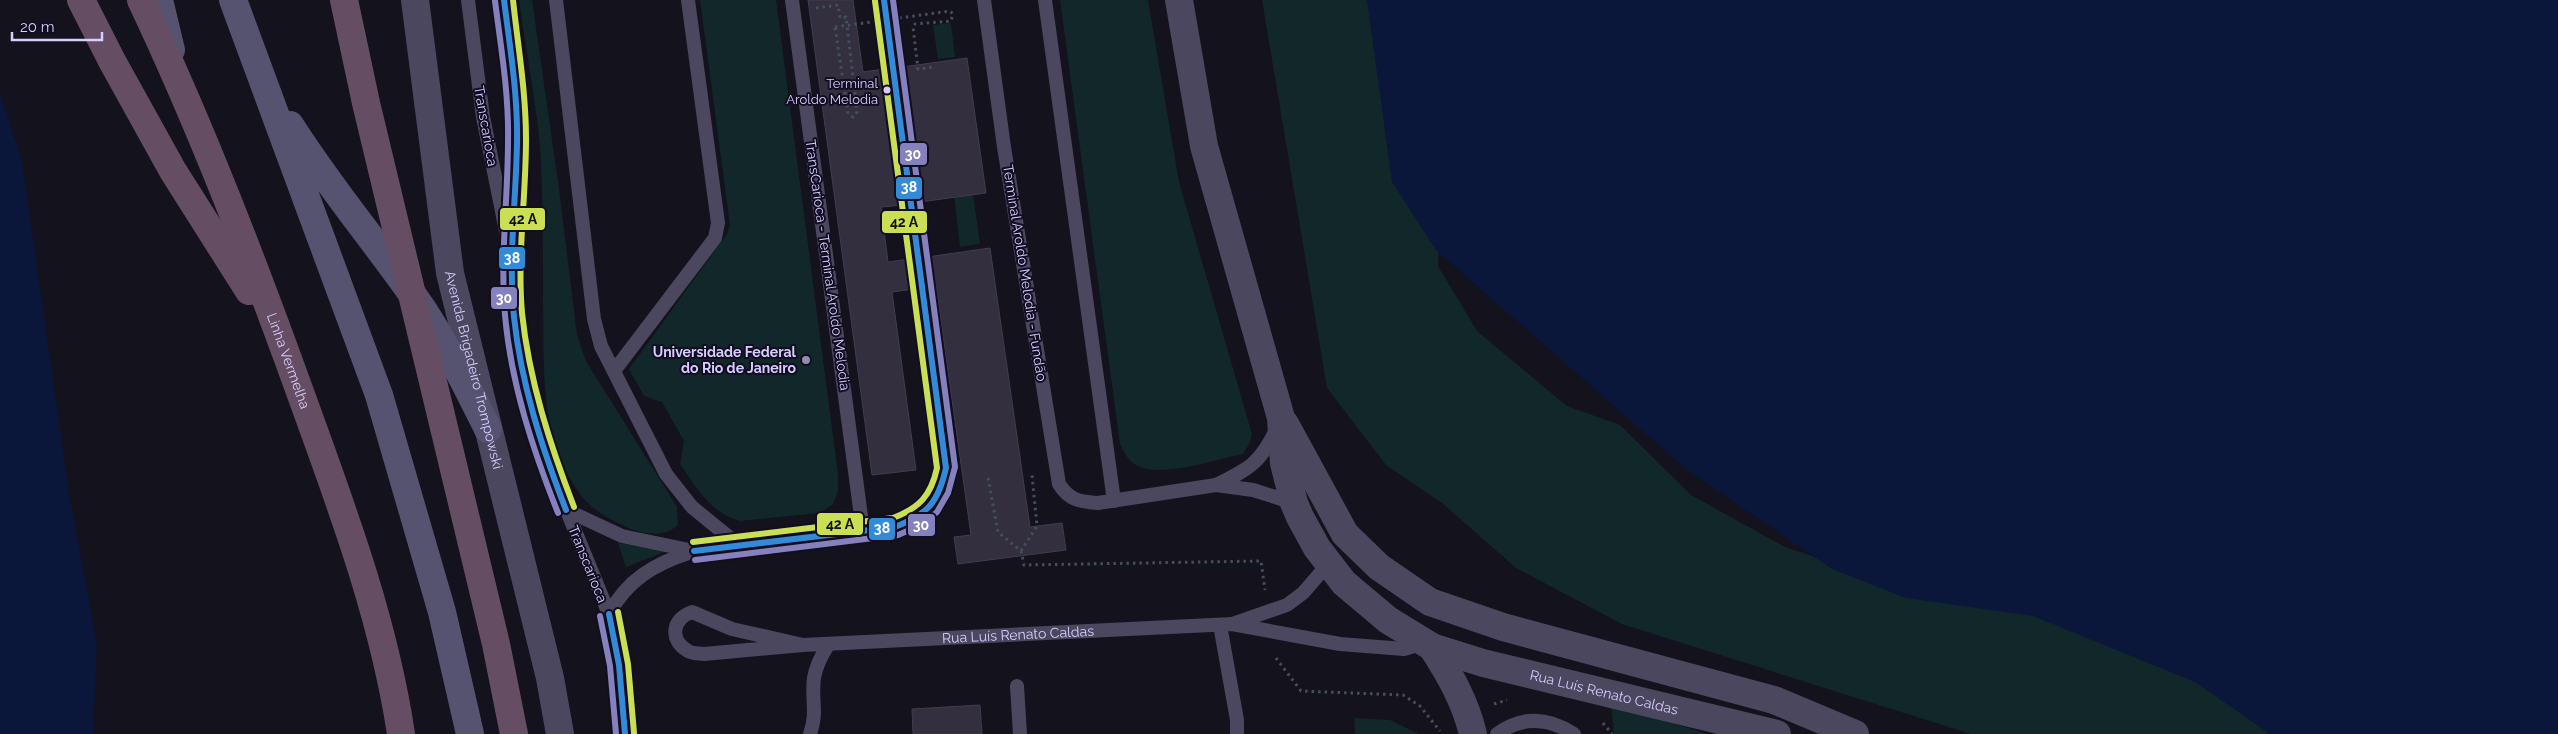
<svg xmlns="http://www.w3.org/2000/svg" width="2558" height="734" font-family="Raleway,sans-serif">
<rect width="100%" height="100%" fill="#14121d"/>
<!-- green -->
<path fill="#112729" d="M519,0H532L559,189L577,335L586,361L677,507L678,525C664,538 645,534 629,528C611,520 591,510 580,494C539,438 544,366 543,301C543,254 543,207 541,161C538,110 526,52 519,0Z
M700,0H776L838,474V491L833,504L820,513L740,521C710,513 697,488 680,464L684,441L662,402L644,396L629,369L727,234L730,225Z
M1060,0H1148L1179,182L1252,434L1250,442L1243,454C1217,459 1160,479 1136,465C1128,461 1124,452 1120,444Z
M1262,0H1408L1444,126L1438,266L1477,331L1567,406L1620,425L1691,495L1785,547L1868,574L2024,589L2293,734H1971L1622,624L1516,568L1442,503L1386,465L1327,388Z
M951,23L955,57L938,59L933,25Z
M973,193L980,244L960,247L954,195Z
M618,543L667,551L626,567Z
M1611,703L1707,734H1614Z
M1354,718L1390,720L1419,734H1355Z"/>
<!-- water -->
<path fill="#0a173b" d="M1367,0H2558V734H2270L2195,682L2033,616L1906,598L1832,569L1687,470L1436,250L1392,182Z
M0,93L22,161L69,493L97,645L93,734H0Z"/>
<!-- building -->
<path fill="#332f3f" stroke="#413c50" d="M808,0H853L863,72L884,69L902,205L881,207L888,262L910,259L914,289L892,292L916,470L872,475Z
M967,58L986,193L920,202L902,67Z
M990,248L1030,527L1062,523L1066,550L958,564L954,537L971,535L936,286L931,287L927,257Z
M980,705L982,734H913L912,709Z"/>
<g fill="none" stroke-linecap="round" stroke-linejoin="round">
<!-- path -->
<path stroke="#444f5e" stroke-width="3" stroke-dasharray="2.5 4" stroke-linecap="butt" d="M816,8L838,5L840,18L846,17L857,112L853,117L848,114L835,27
M988,478L998,532L1021,551L1024,565L1261,561L1265,590
M1021,551L1037,526L1032,475
M1276,658L1301,691L1403,695L1420,706L1440,731
M1494,704L1507,700
M1603,723L1612,734"/>
<!-- service -->
<g stroke="#4a475e" stroke-width="14">
<path d="M468,0L483,117L506,231"/>
<path d="M504,0L517,116L510,251L514,317L526,391L545,457L609,614L619,665L625,734"/>
<path d="M556,0L594,319L601,346L666,474L692,507L741,547"/>
<path d="M792,0L863,531"/>
<path d="M984,0L1004,147L1059,484C1069,500 1080,502 1098,503L1216,485L1253,490L1294,503"/>
<path d="M1045,0L1114,501"/>
<path d="M614,371L715,238L718,223L688,0"/>
<path d="M1216,485C1251,468 1260,463 1277,428"/>
<path d="M566,510L622,536L694,551L895,527C929,514 939,504 946,468L884,0"/>
<path d="M609,614C627,580 654,564 691,552"/>
<path d="M1232,624L1287,605L1303,593L1329,563"/>
<path d="M1220,625L1237,720V734"/>
<path id="s1" d="M803,645L732,629L692,612C672,619 669,640 688,651C692,654 699,653 704,654L803,645L1232,624L1340,644L1404,649L1424,643"/>
<path d="M1017,686L1020,734"/>
<path d="M810,734C818,711 811,701 814,678C816,666 821,656 828,645"/>
<path d="M1497,734C1522,716 1548,717 1574,734"/>
</g>
<!-- tertiary -->
<g stroke="#4a475e" stroke-width="28">
<path id="s2" d="M415,0L450,273L550,678L560,734"/>
<path id="s3" d="M1179,0L1204,146L1281,418L1284,463L1294,503L1300,517L1317,548L1344,583L1388,620L1432,647L1483,663L1777,734"/>
<path d="M1285,424L1345,534L1379,567L1430,602L1503,627L1774,700L1855,734"/>
<path d="M1432,647C1450,675 1465,701 1473,734"/>
</g>
<!-- secondary -->
<path stroke="#565371" stroke-width="28" d="M159,0L171,50
M233,0L379,395L442,612L470,734
M290,125C331,190 381,248 424,311C448,348 468,389 488,429"/>
<!-- motorway -->
<g stroke="#654d64" stroke-width="28">
<path d="M81,0L112,61L173,171L249,291"/>
<path id="s4" d="M141,0C203,131 255,267 304,403C343,511 384,620 401,734"/>
</g>
<!-- path-bridge -->
<path stroke="#444f5e" stroke-width="3" stroke-dasharray="2.5 4" stroke-linecap="butt" d="M835,27L950,11L953,14L951,21L915,24L913,27L918,69L934,67"/>
<!-- motorway-bridge -->
<path stroke="#654d64" stroke-width="28" d="M344,0L366,103L496,644L514,734"/>
<defs>
<path id="bus-1" d="M504,0C510,48 518,95 517,143C516,201 508,259 514,317C521,384 542,448 566,510
M694,551L895,527C928,514 938,503 946,468L884,0
M609,614L619,665L625,734"/>
<path id="bus-2" d="M495,1C501,48 509,94 508,141C508,199 500,257 505,315C511,384 533,450 558,513
M695,560L898,535L921,525L937,512L948,493L955,467L893,0
M600,616L610,666L616,734"/>
<path id="bus-3" d="M513,0C518,47 526,92 526,139C526,198 517,255 522,313C529,380 550,445 574,507
M693,542L893,518C919,508 931,496 937,468L875,1
M618,612L628,664L634,733"/>
</defs>
<!-- bus-1 casing -->
<use href="#bus-1" stroke="#120d21" stroke-width="10"/>
<!-- bus-2 casing -->
<use href="#bus-2" stroke="#120d21" stroke-width="10"/>
<!-- bus-3 casing -->
<use href="#bus-3" stroke="#120d21" stroke-width="10"/>
<!-- bus-1 -->
<use href="#bus-1" stroke="#338bd7" stroke-width="6"/>
<!-- bus-2 -->
<use href="#bus-2" stroke="#8581bc" stroke-width="6"/>
<!-- bus-3 -->
<use href="#bus-3" stroke="#cadf54" stroke-width="6"/>
</g>
<!-- markers -->
<circle fill="#d7cdff" stroke="#120d21" stroke-width="2" cx="887" cy="90" r="4.5"/>
<circle fill="#938cb0" stroke="#120d21" stroke-width="2" cx="806" cy="360" r="5"/>
<g text-anchor="middle" dominant-baseline="central" stroke-width="4" stroke-linejoin="round" paint-order="stroke">
<!-- bus labels -->
<g font-size="13" fill="#d7cdff" stroke="#120d21" text-anchor="end">
<text x="878" y="83">Terminal<tspan x="878" dy="16">Aroldo Melodia</tspan></text>
</g>
<!-- street labels -->
<g font-size="14" fill="#d7cdff" stroke="#120d21">
<text transform="translate(486 126) rotate(80)">Transcarioca</text>
<text transform="translate(828 265) rotate(82)">TransCarioca - Terminal Aroldo Melodia</text>
<text transform="translate(1025 273) rotate(81)">Terminal Aroldo Melodia - Fundão</text>
<text stroke="none"><textPath href="#s4" startOffset="390">Linha Vermelha</textPath></text>
<text stroke="none"><textPath href="#s2" startOffset="375">Avenida Brigadeiro Trompowski</textPath></text>
<text transform="translate(588 564) rotate(68)">Transcarioca</text>
<text stroke="none"><textPath href="#s1" startOffset="499">Rua Luís Renato Caldas</textPath></text>
<text stroke="none"><textPath href="#s3" startOffset="899">Rua Luís Renato Caldas</textPath></text>
</g>
<!-- poi labels -->
<g font-size="14" font-weight="bold" fill="#d7cdff" stroke="#120d21" text-anchor="end">
<text x="796" y="352">Universidade Federal<tspan x="796" dy="16">do Rio de Janeiro</tspan></text>
</g>
</g>
<g stroke="#120d21" stroke-width="2">
<rect x="899" y="142" width="29" height="24" rx="5" fill="#8581bc"/>
<rect x="895" y="176" width="28" height="24" rx="5" fill="#338bd7"/>
<rect x="499" y="207" width="47" height="24" rx="5" fill="#cadf54"/>
<rect x="881" y="210" width="47" height="24" rx="5" fill="#cadf54"/>
<rect x="498" y="246" width="28" height="24" rx="5" fill="#338bd7"/>
<rect x="490" y="286" width="28" height="24" rx="5" fill="#8581bc"/>
<rect x="816" y="512" width="48" height="24" rx="5" fill="#cadf54"/>
<rect x="907" y="513" width="29" height="24" rx="5" fill="#8581bc"/>
<rect x="868" y="517" width="28" height="24" rx="5" fill="#338bd7"/>
</g>
<g font-size="14" text-anchor="middle" font-weight="bold" fill="#fff">
<text x="913" y="159">30</text>
<text x="909" y="192">38</text>
<text x="512" y="263">38</text>
<text x="504" y="303">30</text>
<text x="921" y="530">30</text>
<text x="882" y="533">38</text>
</g>
<g font-size="14" text-anchor="middle" font-weight="bold" fill="#111">
<text x="523" y="224">42 A</text>
<text x="904" y="227">42 A</text>
<text x="840" y="529">42 A</text>
</g>
<!-- scale -->
<path d="M12 32v8h90v-8" fill="none" stroke="#d7cdff" stroke-width="2.5"/>
<text x="20" y="32" font-size="15" fill="#d7cdff" stroke="#120d21" stroke-width="4" paint-order="stroke">20 m</text>
</svg>
